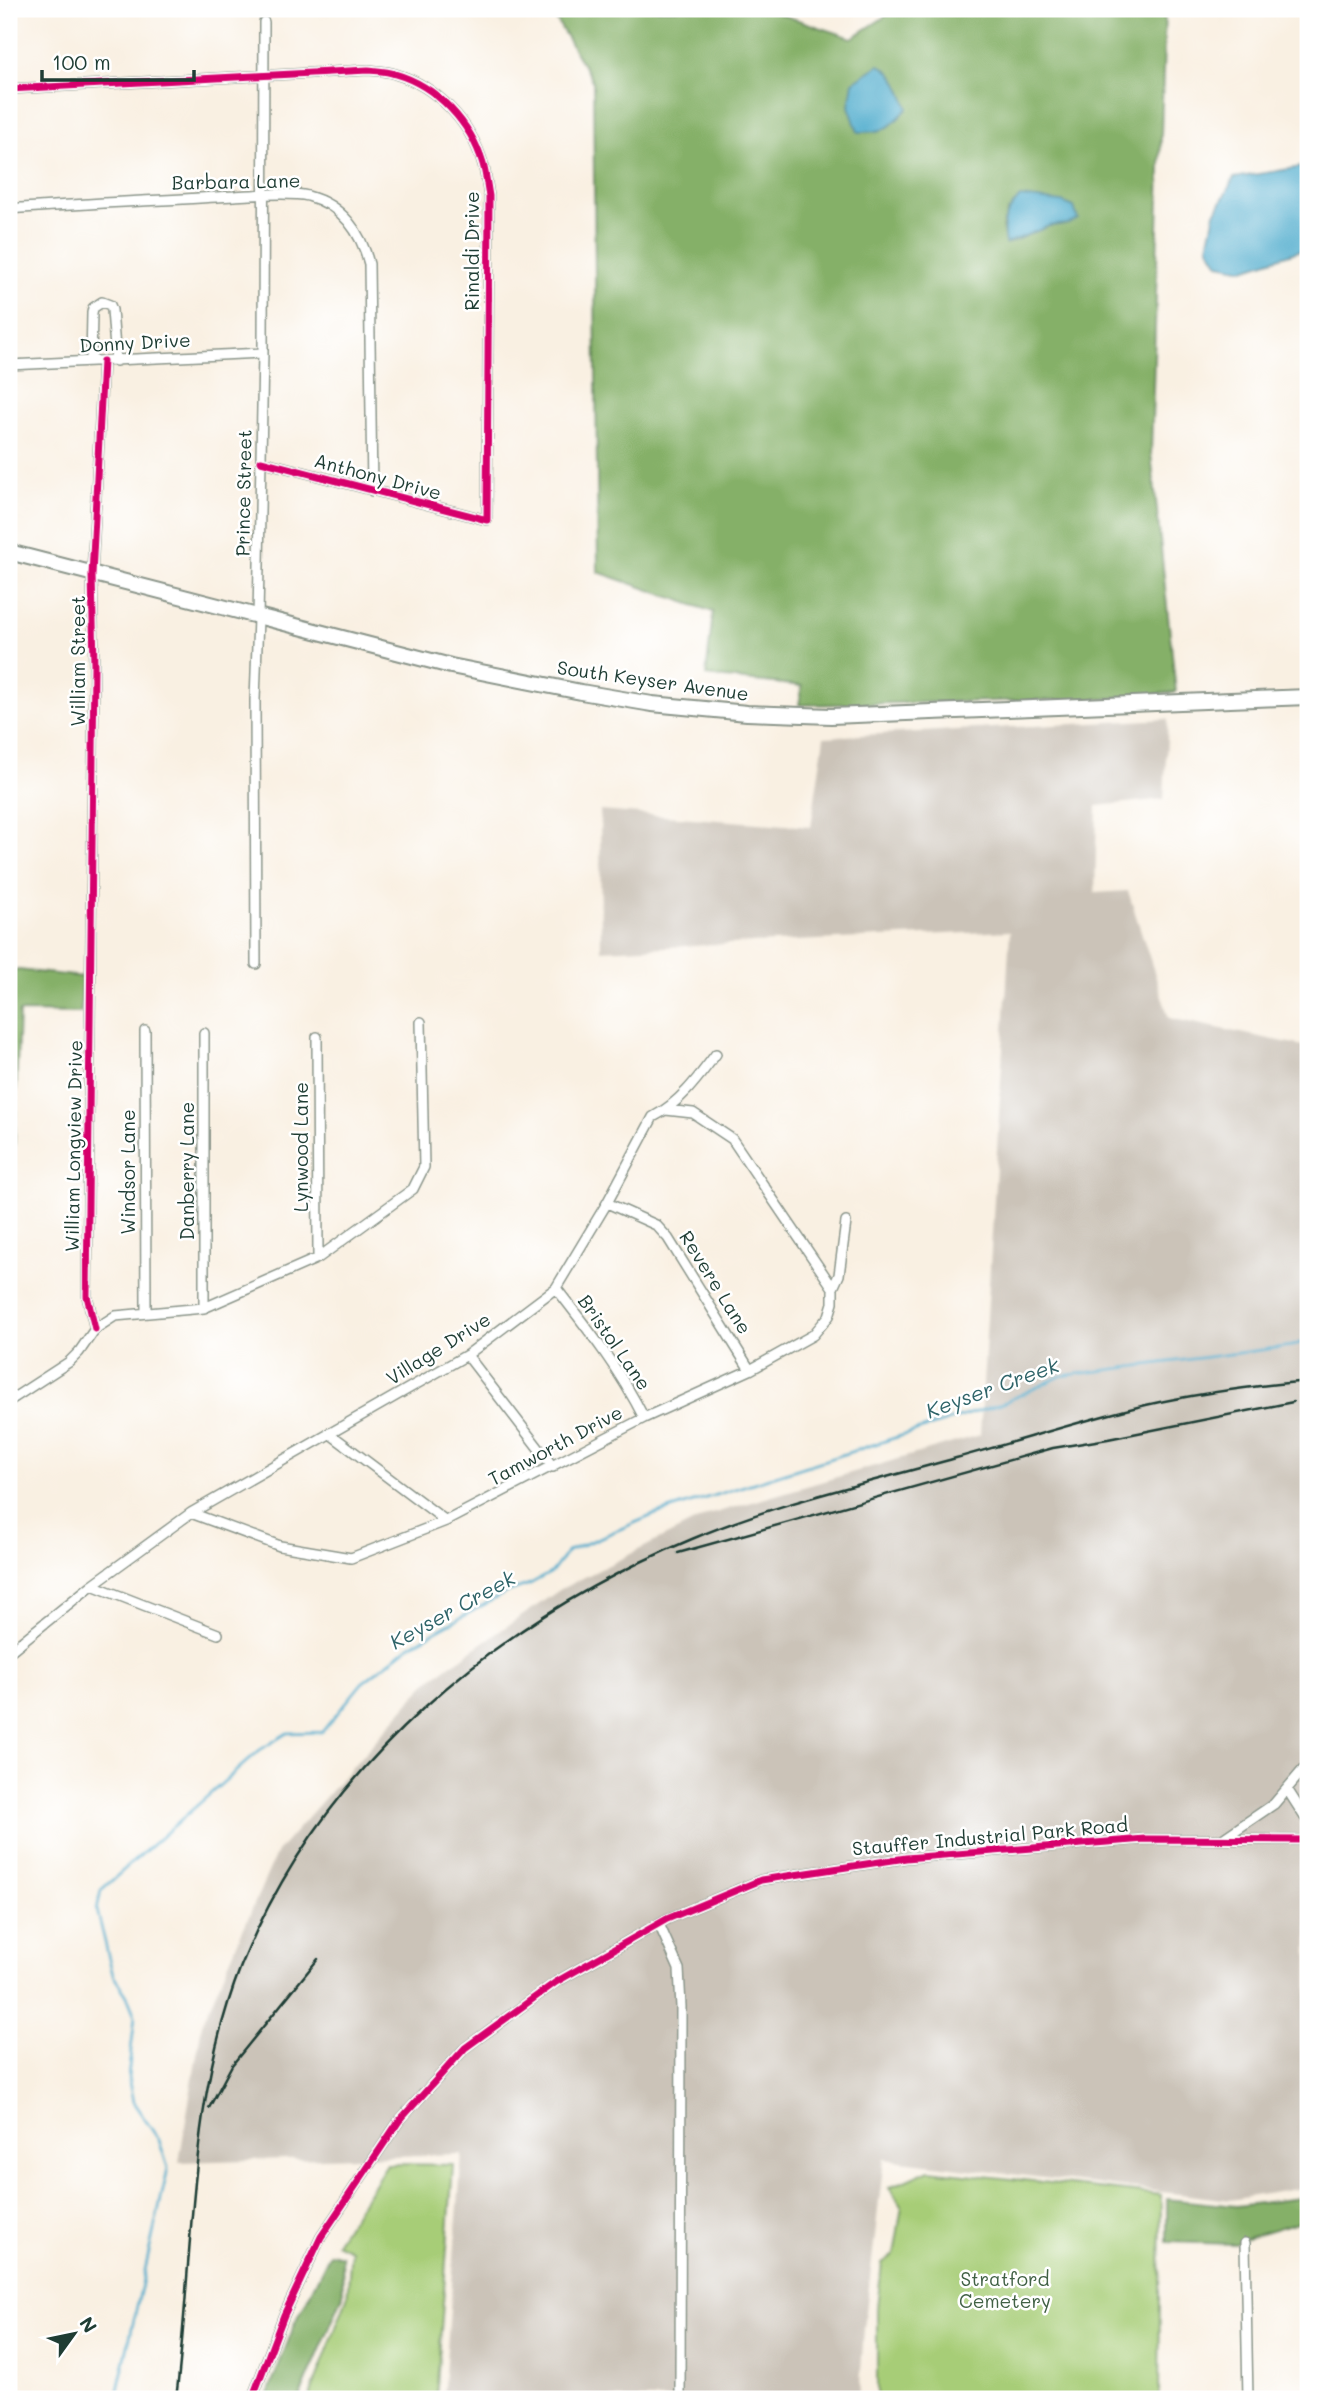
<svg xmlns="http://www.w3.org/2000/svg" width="1317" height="2408" font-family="Mali,sans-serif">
<rect width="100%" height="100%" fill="#fff"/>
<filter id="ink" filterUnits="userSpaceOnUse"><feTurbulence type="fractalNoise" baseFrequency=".0143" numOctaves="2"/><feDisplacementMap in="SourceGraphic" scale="14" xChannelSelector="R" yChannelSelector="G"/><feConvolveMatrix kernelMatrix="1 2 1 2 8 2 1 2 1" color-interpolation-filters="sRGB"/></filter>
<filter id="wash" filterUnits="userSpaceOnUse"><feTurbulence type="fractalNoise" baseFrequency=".00686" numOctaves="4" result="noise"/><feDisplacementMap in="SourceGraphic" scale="28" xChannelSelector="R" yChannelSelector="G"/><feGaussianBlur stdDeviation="1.57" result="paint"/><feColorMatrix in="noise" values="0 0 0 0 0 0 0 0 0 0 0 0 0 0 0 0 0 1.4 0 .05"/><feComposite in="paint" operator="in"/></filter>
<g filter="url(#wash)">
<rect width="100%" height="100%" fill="#f9f0e2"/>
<!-- industrial -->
<path fill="#cbc3b8" d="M1168,719L1164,799L1097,806L1095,893L1128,891L1169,1018L1308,1047V2187L1230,2200L884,2159L864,2329L859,2399H443L462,2154L179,2162L202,2024L277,1852L429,1680L561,1589L708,1515L980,1435L1010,931L601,950L600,811L811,827L824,737Z"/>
<!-- green -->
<path fill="#a7cd77" stroke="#638556" stroke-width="2" d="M387,2164L453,2165L436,2399H309L347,2298L351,2250L336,2243Z
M929,2170L1161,2195L1159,2399H877V2308L882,2263L894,2255L902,2206L889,2188Z"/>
<!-- forest -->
<path fill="#85b068" stroke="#52764e" stroke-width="2" fill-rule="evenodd" d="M550,9H765L852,38L897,9H1165L1151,453L1176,692L1104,699L799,705L802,686L706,676L713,612L598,572L593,82ZM1008,211L1068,224L1049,226L1006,244L1002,227Z
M9,969L83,977L81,1013L19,1012L9,1283Z
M1308,2197V2219L1251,2236L1236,2244L1167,2242V2199L1236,2206Z
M330,2253L342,2256L343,2296L299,2399H266L294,2326Z"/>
<!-- water -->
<path fill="#4eabcc" stroke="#367480" stroke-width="2" d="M879,65C895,70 903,93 908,108C890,128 885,133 858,132L849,106L853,82Z
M1308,166V248L1244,269L1219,264L1208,246L1215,213L1234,178Z
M1020,197L1062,202L1074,207L1078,219L1068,224L1049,226L1005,244C1001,221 1005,214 1020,197Z"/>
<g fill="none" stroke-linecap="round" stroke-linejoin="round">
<!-- stream -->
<path stroke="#4eabcc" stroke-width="2.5" d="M116,2399L168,2168L159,2140L133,2102L128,2077L135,2016L127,1996L113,1975L97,1910L101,1890L260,1750L287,1733L322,1732L362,1683L411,1645L507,1592L530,1584L552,1572L568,1551L656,1514L1001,1404L1061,1376L1292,1346L1308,1340"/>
</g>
</g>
<g filter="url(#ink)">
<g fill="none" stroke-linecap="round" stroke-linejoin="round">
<defs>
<path id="minor" d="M9,89L368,70C377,71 387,71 395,74C437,86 471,123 483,164C486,174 487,185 489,196L487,520L261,461
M9,209C78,204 148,201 217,197C241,196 287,191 308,196C342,205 361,232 369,264L372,491
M91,361L92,313L93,308L102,302L110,305L112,310L116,361
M9,365L263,353
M256,964L255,700L258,618L263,353L264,22
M145,1031L146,1313
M317,1037L318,1258
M666,1110L693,1113L732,1139L833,1288
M607,1203L656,1225L668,1238L750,1370
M556,1288C588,1329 620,1370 644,1418
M204,1308V1033
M95,1329L87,1296L94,665L92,575L103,361
M467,1355L553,1467
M9,1401L69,1362L79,1352L95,1329L115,1316L204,1308L318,1258L413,1189L424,1167L421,1022
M329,1433L446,1521
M191,1513L280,1546L351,1558L446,1521L644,1418L750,1370L813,1335L829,1316L833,1303V1288L839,1275L846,1222
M92,1585L218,1634
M9,1652L92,1585L191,1513L467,1355L556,1288L607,1203L653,1117C680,1103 698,1078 716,1054
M1287,1789L1308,1822
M1224,1838L1274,1804L1308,1764
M659,1924L679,1969L681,2007L680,2399
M1245,2243L1248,2399
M252,2399L284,2315L321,2237L399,2121L465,2048L556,1982L667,1919L761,1880L906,1858L1145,1839L1308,1840"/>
<path id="primary" d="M9,552L451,666L581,692L652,704L747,713L831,716L1308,697"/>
</defs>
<!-- minor casing -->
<use href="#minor" stroke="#8c968b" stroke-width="12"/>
<!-- primary casing -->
<use href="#primary" stroke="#8c968b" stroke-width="18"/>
<!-- minor -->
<use href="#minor" stroke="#fff" stroke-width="9"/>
<!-- primary -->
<use href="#primary" stroke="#fff" stroke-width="14"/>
<!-- rail -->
<path stroke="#1f3d34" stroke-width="2.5" d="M678,1553L1053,1448L1108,1439L1293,1402
M209,2108L232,2065L318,1959
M176,2399C194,2255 187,2104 241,1966C321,1767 497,1620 692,1539C776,1503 868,1483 956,1458C1019,1441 1082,1420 1146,1405C1200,1393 1254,1386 1308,1381"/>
<defs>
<path id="cycleway" d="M9,89L368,70C377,71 387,71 395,74C437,86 471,123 483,164C486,174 487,185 489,196L487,520L261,461
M95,1329L87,1296L94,665L92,575L103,361
M252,2399L284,2315L321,2237L399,2121L465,2048L556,1982L667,1919L761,1880L906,1858L1145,1839L1308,1840"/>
</defs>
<!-- cycleway casing -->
<use href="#cycleway" stroke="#fff" stroke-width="11"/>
<!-- cycleway -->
<use href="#cycleway" stroke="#d6006c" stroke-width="7"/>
</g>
</g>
<g text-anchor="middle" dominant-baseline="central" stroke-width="5" stroke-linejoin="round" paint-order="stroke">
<!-- street labels -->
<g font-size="19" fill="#1f3d34" stroke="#fff">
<text transform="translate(236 181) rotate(-1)">Barbara Lane</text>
<text transform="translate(471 251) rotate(-90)">Rinaldi Drive</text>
<text transform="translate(135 342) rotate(-3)">Donny Drive</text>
<text transform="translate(378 476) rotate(15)">Anthony Drive</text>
<text transform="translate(243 493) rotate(-89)">Prince Street</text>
<text transform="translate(77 661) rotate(-90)">William Street</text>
<text transform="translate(653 680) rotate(8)">South Keyser Avenue</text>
<text transform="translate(73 1146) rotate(-89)">William Longview Drive</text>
<text transform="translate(300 1147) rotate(-90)">Lynwood Lane</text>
<text transform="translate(186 1171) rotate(-90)">Danberry Lane</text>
<text transform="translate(127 1172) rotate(-90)">Windsor Lane</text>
<text transform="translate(716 1282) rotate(58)">Revere Lane</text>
<text transform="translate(615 1342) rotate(55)">Bristol Lane</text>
<text transform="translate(438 1348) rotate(-32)">Village Drive</text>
<text transform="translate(555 1445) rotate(-28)">Tamworth Drive</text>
<text transform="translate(990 1836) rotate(-5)">Stauffer Industrial Park Road</text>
</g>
<!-- park labels -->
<g font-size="19" fill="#416145" stroke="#fff">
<text x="1005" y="2278">Stratford<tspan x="1005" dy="22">Cemetery</tspan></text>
</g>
<!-- water labels -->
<g font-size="21" font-style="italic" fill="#2f6469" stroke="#fff">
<text transform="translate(992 1387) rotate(-20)">Keyser Creek</text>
<text transform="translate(452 1609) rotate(-29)">Keyser Creek</text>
</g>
</g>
<!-- margin -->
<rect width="1317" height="2408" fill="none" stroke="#fff" stroke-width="35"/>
<!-- north arrow -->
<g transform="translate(74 2334) rotate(57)" stroke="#ffffff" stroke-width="5" paint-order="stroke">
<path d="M0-5L12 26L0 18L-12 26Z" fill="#1f3d34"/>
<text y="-10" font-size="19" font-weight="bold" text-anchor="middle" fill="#1f3d34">N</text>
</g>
<!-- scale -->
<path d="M42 70v10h152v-10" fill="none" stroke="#1f3d34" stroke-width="3.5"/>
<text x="52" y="70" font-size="21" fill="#1f3d34" stroke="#ffffff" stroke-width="5" paint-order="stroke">100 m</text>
</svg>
